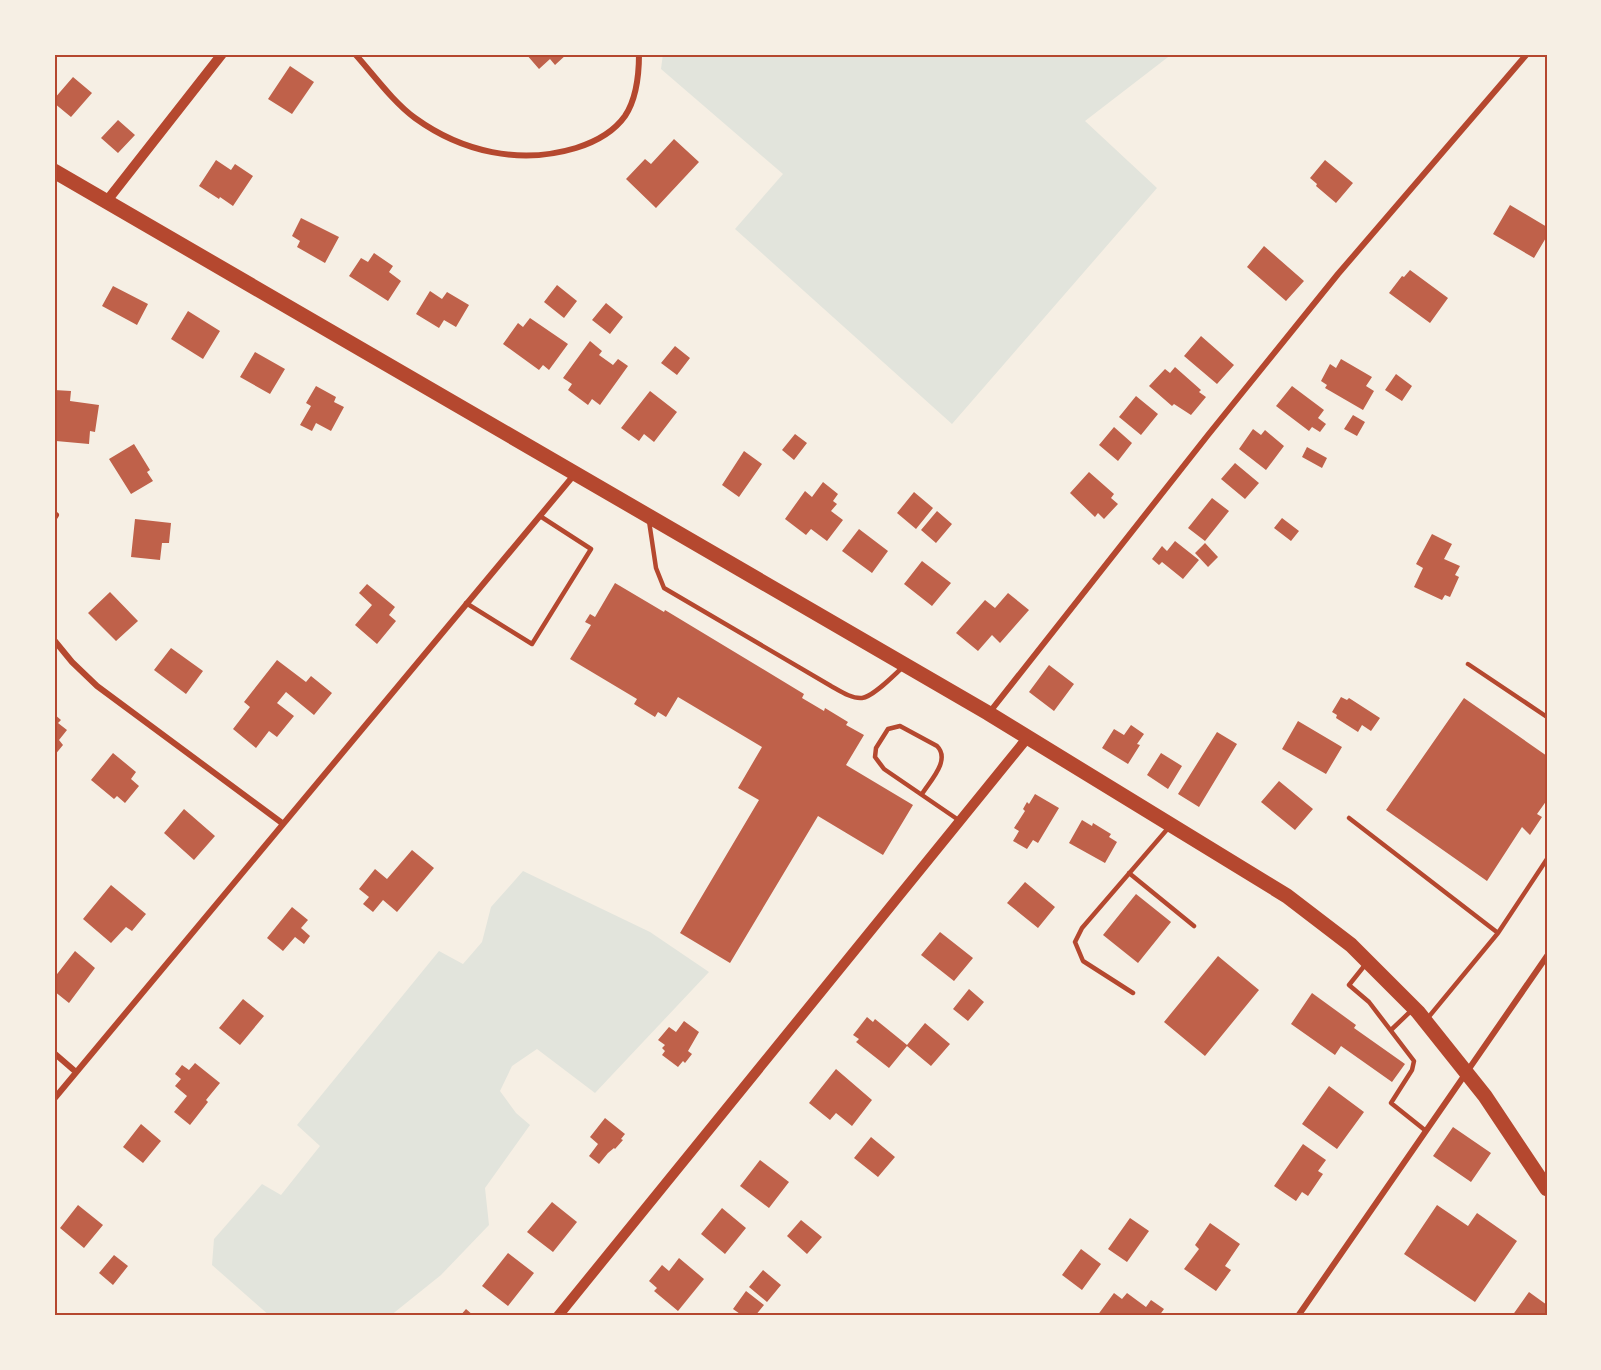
<svg xmlns="http://www.w3.org/2000/svg" width="1601" height="1370" font-family="Signika,sans-serif">
<rect width="100%" height="100%" fill="#f6efe4"/>
<!-- green -->
<path fill="#e2e4dc" d="M663,54H1172L1085,121L1157,188L952,424L735,229L783,174L661,69Z
M523,871L650,932L709,972L595,1093L537,1049L512,1066L500,1091L516,1113L530,1125L485,1188L489,1225L441,1275L390,1316H270L212,1265L214,1239L262,1184L281,1195L320,1146L297,1125L439,951L463,964L482,942L491,907Z"/>
<!-- building -->
<path fill="#bf614a" d="M526,54H567L555,65L550,59L539,69Z
M290,66L314,82L292,114L268,99Z
M73,77L92,93L71,117L54,103V99Z
M118,120L135,135L118,153L101,138Z
M674,139L699,162L656,208L626,179L645,159L651,164Z
M216,160L231,170L235,164L253,176L233,206L220,197L219,199L199,186Z
M1325,160L1353,183L1336,203L1316,186L1317,184L1310,178Z
M1510,205L1547,227V236L1534,258L1493,234Z
M301,218L339,237L325,263L297,247L300,241L292,236Z
M1264,246L1304,281L1286,301L1247,267Z
M374,253L393,266L389,272L401,281L388,301L349,276L361,258L368,262Z
M1410,270L1448,298L1430,323L1389,293L1402,276L1404,277Z
M557,285L577,301L564,318L544,302Z
M113,286L148,304L137,325L102,306Z
M430,291L442,299L447,292L469,305L456,327L444,320L439,328L416,314Z
M606,303L623,317L610,334L592,320Z
M188,311L220,331L203,359L171,339Z
M530,318L568,344L549,370L543,365L539,370L503,344L518,323L523,327Z
M1201,336L1234,365L1217,384L1184,356Z
M590,341L602,351L599,355L613,365L618,359L628,366L600,405L592,399L588,405L568,390L572,384L563,378Z
M675,346L690,358L677,375L661,363Z
M255,352L285,369L270,394L240,377Z
M1341,359L1372,377L1366,386L1374,391L1363,410L1325,388L1327,385L1321,381L1330,364L1336,368Z
M1175,367L1201,390L1199,392L1206,397L1191,415L1174,404L1172,406L1149,386L1165,369L1170,373Z
M1396,374L1412,386L1402,401L1385,390Z
M316,386L336,397L334,402L344,407L331,431L316,423L312,431L300,425L311,406L306,403Z
M1292,386L1324,410L1318,418L1326,424L1320,432L1312,427L1309,431L1276,406Z
M54,390L71,391L70,401L99,405L95,432L90,431L89,444L56,441L57,412L54,411Z
M650,391L677,412L654,442L644,434L639,441L621,428Z
M1136,396L1158,414L1141,435L1119,417Z
M1353,415L1365,422L1357,436L1344,429Z
M1114,427L1132,443L1118,461L1099,445Z
M1253,429L1261,435L1265,430L1284,446L1266,470L1239,449Z
M795,434L807,443L794,460L782,450Z
M134,444L150,470L147,472L153,481L131,494L109,459Z
M1307,447L1327,458L1322,468L1302,457Z
M744,451L762,464L739,497L722,485Z
M1235,463L1259,483L1245,499L1221,479Z
M1089,472L1114,494L1111,498L1118,504L1104,519L1098,513L1095,517L1070,493Z
M823,482L838,494L833,501L837,504L831,511L843,520L827,541L811,529L806,535L785,519L805,491L812,497Z
M914,492L933,508L916,529L897,513Z
M1212,498L1229,511L1205,541L1188,528Z
M937,511L952,524L936,543L921,530Z
M1282,518L1299,531L1291,541L1274,528Z
M135,519L171,523L169,543H162L160,560L131,557Z
M859,529L888,551L872,573L842,551Z
M1432,534L1452,544L1444,559L1460,566L1455,575L1459,577L1450,597L1445,595L1442,600L1414,587L1423,568L1416,564Z
M1175,541L1199,560L1183,579L1162,562L1159,565L1152,559L1162,546L1167,551Z
M1205,543L1218,557L1208,567L1195,553Z
M922,561L951,583L932,606L904,584Z
M615,583L664,612L665,610L804,694L802,698L824,711L825,708L848,722L846,725L864,735L846,765L913,805L883,855L818,816L730,963L680,933L759,800L738,788L762,747L678,697L666,717L658,712L655,717L634,704L637,699L570,659L591,625L585,622L590,614L595,617Z
M367,584L395,607L389,615L396,621L377,644L355,625L372,605L359,593Z
M110,592L138,621L116,641L88,613Z
M1008,593L1029,610L1000,643L992,635L978,651L956,633L985,600L995,608Z
M171,648L203,671L186,694L154,670Z
M277,660L306,682L311,676L332,693L314,715L286,692L277,703L294,716L277,737L269,731L256,748L233,729L250,707L244,702Z
M1049,665L1074,684L1054,711L1029,692Z
M1341,697L1347,700L1349,698L1380,718L1371,731L1362,725L1358,732L1336,718L1337,715L1332,712Z
M1464,698L1547,756V800L1537,814L1542,817L1530,835L1522,827L1487,881L1386,810Z
M54,714L61,720L58,723L67,730L59,740L63,745L54,756Z
M1298,721L1342,747L1326,774L1282,749Z
M1131,725L1144,734L1137,744L1140,745L1128,764L1102,748L1114,729L1124,735Z
M1217,732L1237,744L1199,807L1178,794Z
M113,753L136,772L131,779L139,786L125,803L117,796L114,799L91,780Z
M1161,753L1182,766L1168,789L1147,775Z
M1279,781L1313,809L1295,830L1261,802Z
M1035,794L1059,808L1038,843L1033,840L1027,849L1013,841L1019,831L1014,828L1025,811L1023,809L1027,802L1029,804Z
M184,809L215,836L194,860L164,833Z
M1082,820L1092,826L1093,823L1111,834L1109,837L1117,842L1105,863L1069,843Z
M412,850L434,868L397,912L383,900L373,912L363,904L369,897L359,889L375,869L387,879Z
M1025,882L1055,907L1038,928L1007,903Z
M111,885L146,914L132,931L126,927L111,943L83,919Z
M1136,894L1171,922L1138,963L1103,935Z
M292,907L308,920L301,928L310,936L304,944L295,937L283,951L267,938Z
M940,932L973,958L954,981L921,955Z
M75,951L95,968L69,1003L54,991V978Z
M1218,956L1259,990L1205,1056L1164,1022Z
M969,989L984,1002L968,1021L953,1009Z
M1312,993L1356,1025L1354,1028L1405,1064L1392,1082L1341,1046L1335,1055L1291,1024Z
M243,999L264,1016L240,1045L219,1028Z
M867,1017L873,1022L875,1019L907,1045L925,1023L950,1044L931,1066L907,1046L889,1068L856,1042L859,1039L853,1035Z
M684,1021L699,1032L688,1051L692,1054L685,1063L683,1061L678,1067L662,1055L665,1051L662,1048L665,1045L658,1040L669,1027L676,1032Z
M195,1063L220,1083L206,1100L208,1102L190,1125L174,1112L187,1096L175,1086L181,1079L175,1074L182,1065L189,1070Z
M836,1069L872,1100L852,1126L836,1113L830,1120L809,1103Z
M1329,1086L1364,1112L1337,1149L1302,1124Z
M605,1118L625,1134L621,1139L623,1140L615,1149L614,1148L608,1153L599,1164L589,1156L598,1144L590,1137Z
M141,1124L161,1141L143,1163L123,1147Z
M1453,1127L1491,1153L1471,1182L1433,1156Z
M871,1137L895,1157L878,1177L854,1158Z
M1303,1144L1326,1160L1318,1171L1323,1174L1308,1196L1302,1192L1296,1201L1274,1186Z
M760,1160L789,1182L769,1208L740,1186Z
M552,1202L577,1222L553,1252L527,1232Z
M78,1205L103,1225L84,1248L60,1228Z
M1437,1205L1468,1226L1477,1213L1517,1241L1475,1302L1404,1254Z
M722,1208L746,1228L725,1254L701,1234Z
M1130,1218L1149,1231L1127,1262L1108,1249Z
M801,1220L822,1237L807,1254L787,1236Z
M1210,1223L1240,1244L1225,1266L1231,1270L1216,1291L1184,1269L1199,1249L1195,1245Z
M1081,1249L1101,1264L1082,1290L1062,1275Z
M508,1253L534,1273L508,1306L482,1286Z
M114,1255L128,1266L113,1285L99,1273Z
M679,1258L704,1279L678,1311L654,1291L657,1288L649,1281L662,1265L669,1271Z
M763,1270L781,1285L767,1302L749,1287Z
M746,1291L764,1305L755,1316H743L733,1309Z
M1529,1292L1547,1305L1546,1316H1512Z
M1114,1293L1122,1299L1127,1293L1146,1307L1151,1300L1164,1309L1159,1316H1097Z
M466,1309L474,1316H460Z"/>
<g fill="none" stroke-linecap="round" stroke-linejoin="round">
<!-- service -->
<path stroke="#b5482f" stroke-width="4.5" d="M649,521L656,568L664,588L831,686C840,691 852,699 862,698C873,697 894,675 903,667
M466,603L532,644L591,549L540,516
M1468,664L1547,717
M922,794C930,781 951,760 937,746L900,726L888,729L876,748L875,757L884,769L960,821
M1349,818L1498,933L1427,1019
M1129,873L1194,926
M1498,933L1547,859
M1365,965L1349,985L1369,1002L1414,1061L1412,1070L1391,1103L1426,1131
M1133,993L1083,961L1075,942L1082,928L1170,826
M1391,1030L1413,1009"/>
<!-- minor -->
<path stroke="#b5482f" stroke-width="6" d="M355,54C373,74 393,102 415,118C462,152 520,165 576,148C595,142 613,133 625,116C637,98 639,75 639,54
M54,518L56,515
M54,640L72,662L97,686L282,823
M989,713L1208,435L1338,274L1527,54
M54,1053L76,1072
M54,1099L574,475
M1298,1316L1547,956"/>
<!-- tertiary -->
<path stroke="#b5482f" stroke-width="10" d="M106,202L222,54
M558,1316L1028,737"/>
<!-- primary -->
<path stroke="#b5482f" stroke-width="15" d="M54,171L988,713L1287,896L1351,945L1418,1012L1485,1096L1547,1189"/>
</g>
<!-- border -->
<rect width="1601" height="1370" fill="none" stroke="#f6efe4" stroke-width="111"/>
<rect x="56" y="56" width="1490" height="1258" fill="none" stroke="#b5482f" stroke-width="2"/>
</svg>
